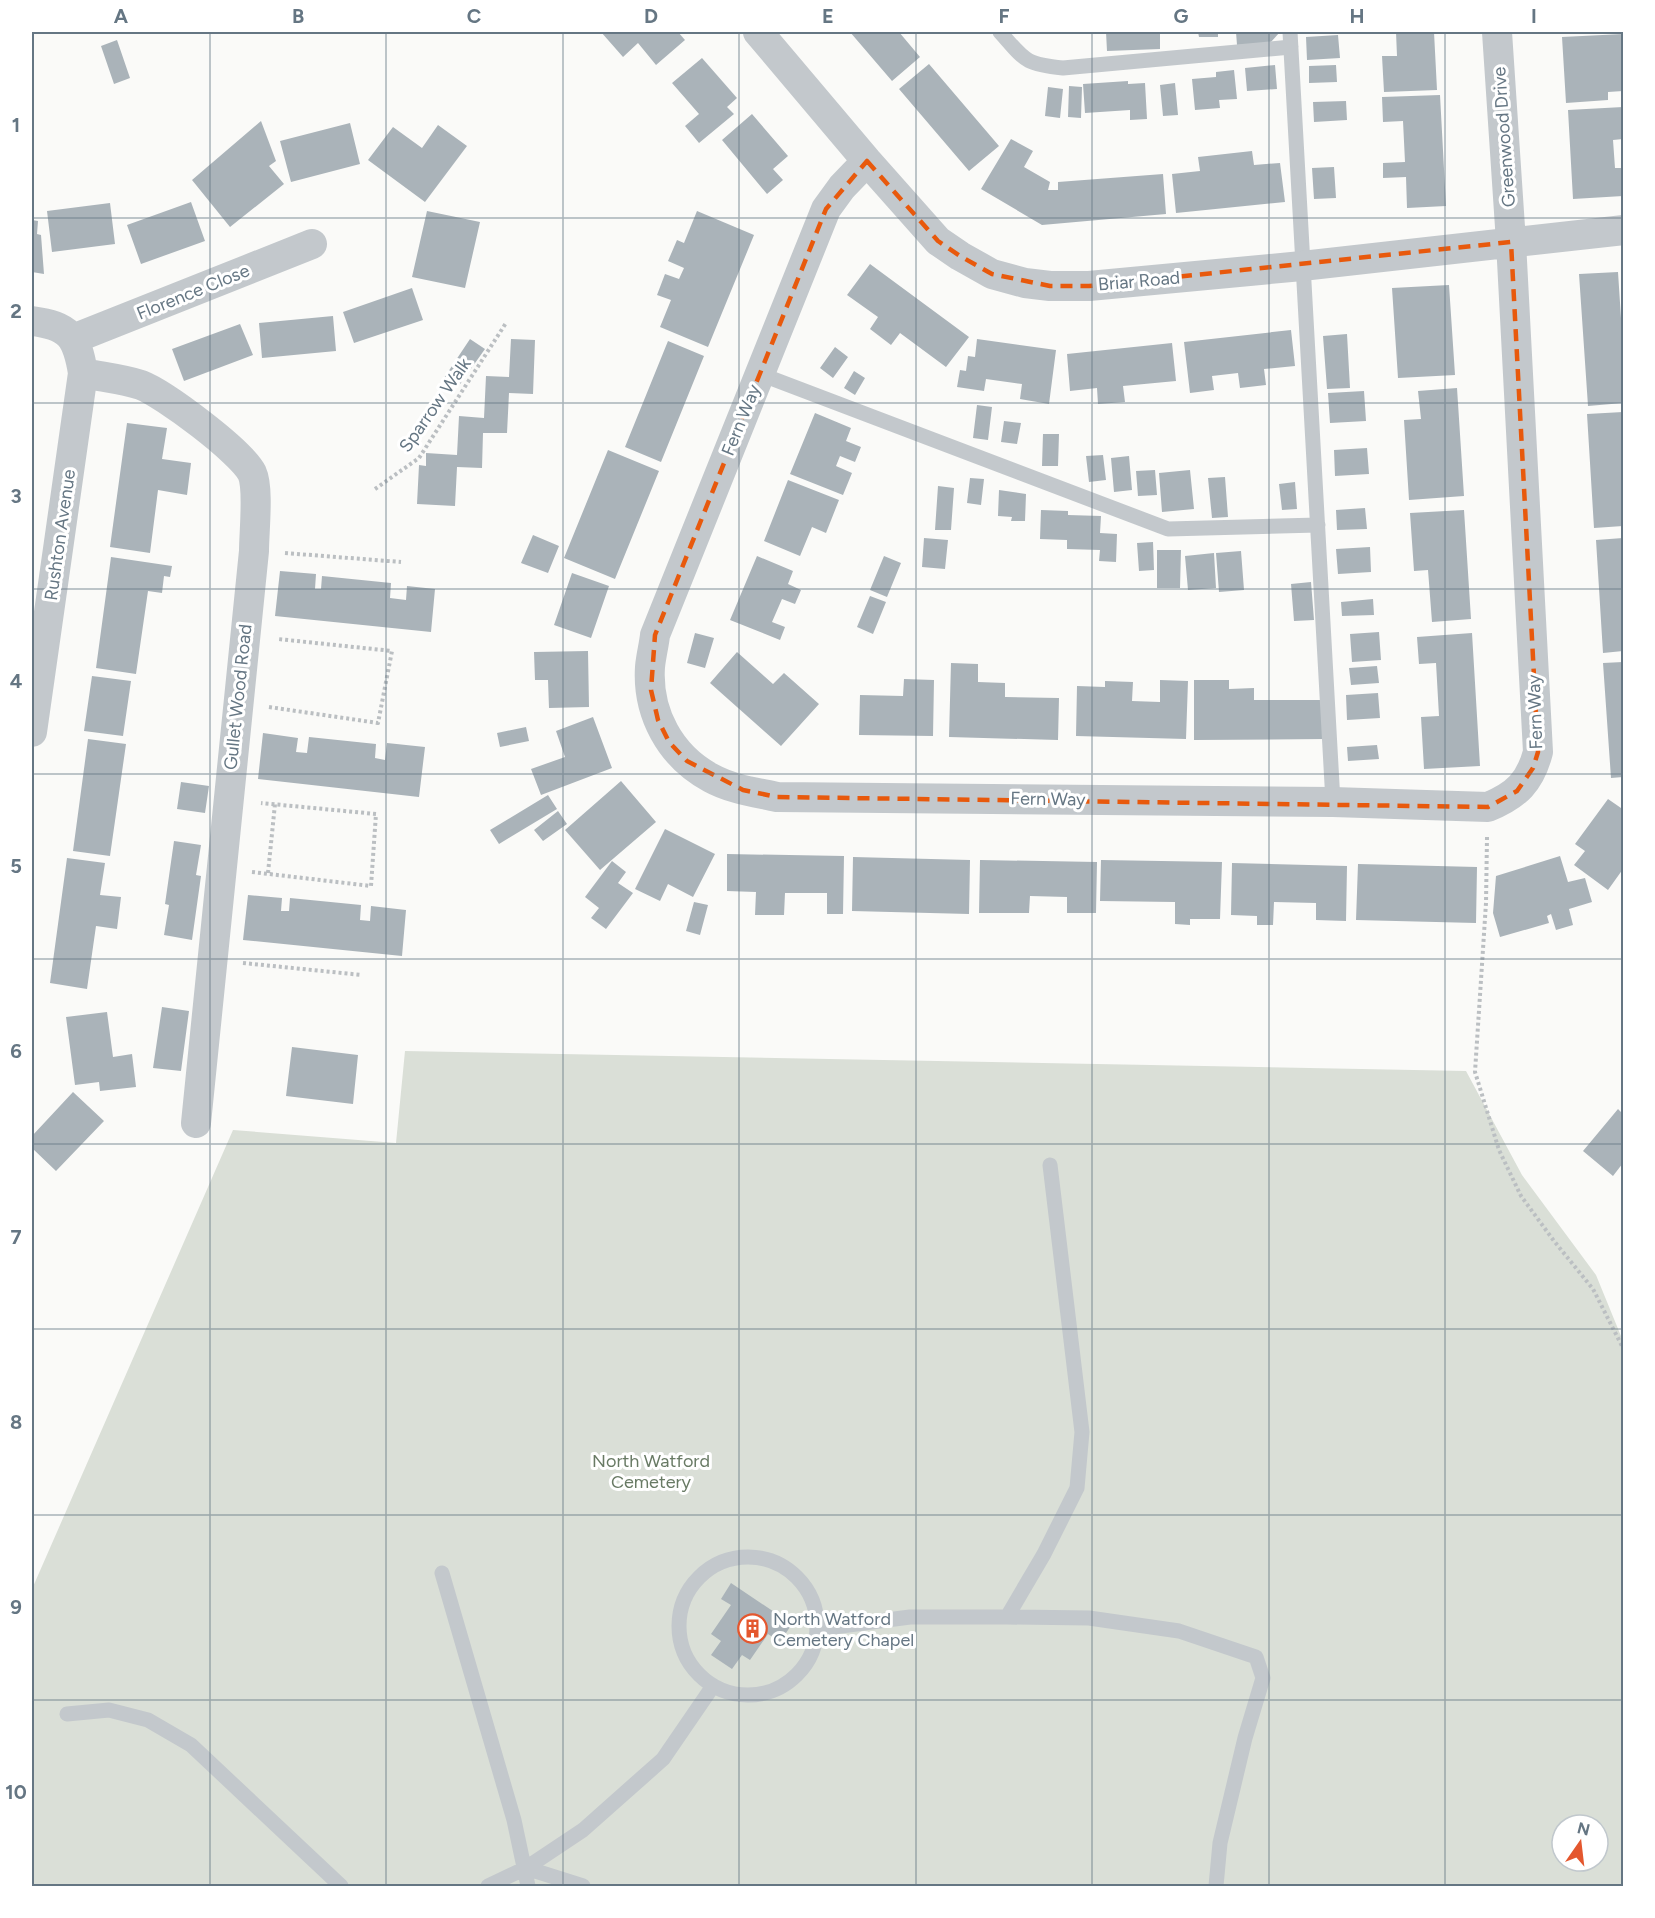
<svg xmlns="http://www.w3.org/2000/svg" width="1655" height="1918" font-family="Figtree,sans-serif">
<rect width="100%" height="100%" fill="#fafaf8"/>
<!-- green -->
<path fill="#dadfd7" fill-rule="evenodd" d="M405,1051L1466,1071L1522,1175L1596,1275L1623,1341V1886H32V1589L233,1130L396,1143ZM1562,1825H1598V1861H1562Z"/>
<!-- building -->
<path fill="#aab3b9" d="M601,32H678L685,40L656,65L638,43L623,57Z
M850,32H899L920,57L892,81Z
M1106,32H1160V49L1107,51Z
M1198,32H1218V37H1199Z
M1236,32H1280L1269,44L1237,45Z
M1396,32H1434L1437,90L1384,92L1382,56H1397Z
M1623,34V91L1608,92V100L1566,103L1562,37Z
M1338,35L1340,58L1307,60L1306,37Z
M117,40L130,78L114,84L101,46Z
M702,58L737,98L727,107L734,114L699,143L685,126L699,114L672,83Z
M929,64L999,146L969,171L899,89Z
M1275,65L1277,89L1247,91L1245,68Z
M1336,65L1337,82L1309,83V66Z
M1234,70L1237,99L1219,100L1220,108L1195,110L1192,79L1216,77V72Z
M1128,81V84L1145,83L1147,119L1130,120V110L1085,113L1083,84Z
M1175,83L1178,115L1163,116L1160,85Z
M1069,86L1082,87L1081,118L1068,117Z
M1048,87L1063,89L1060,118L1045,116Z
M1440,95L1446,206L1407,208L1406,177L1383,178V163L1405,162L1403,121L1383,122L1382,97Z
M1346,101L1347,120L1314,122L1313,102Z
M1623,107V139L1613,140L1615,168H1623V196L1573,199L1568,110Z
M752,114L788,156L773,169L783,180L767,194L722,140Z
M261,121L276,161L269,166L284,184L230,227L192,180Z
M350,123L360,164L291,182L280,141Z
M438,125L467,146L425,202L368,160L393,127L422,148Z
M1011,139L1033,151L1024,167L1050,182L1048,190H1058V182L1163,174L1166,214L1042,225L981,189Z
M1252,151L1254,165L1280,163L1285,202L1176,213L1172,174L1200,171L1198,157Z
M1334,167L1336,198L1314,199L1312,168Z
M191,202L205,241L141,264L127,225Z
M110,203L115,244L52,252L47,211Z
M427,211L480,222L465,288L412,277Z
M697,211L754,235L708,347L660,327L671,300L657,295L665,274L679,279L684,268L668,261L677,240L684,243Z
M32,220L38,221L37,234L41,235L44,274L32,272Z
M870,264L969,337L946,367L900,333L891,345L870,329L878,317L847,295Z
M1618,272L1623,349V403L1588,406L1579,274Z
M1449,285L1455,375L1398,378L1392,288Z
M412,288L423,320L354,343L343,312Z
M333,316L336,351L262,358L259,323Z
M240,324L253,355L184,381L172,349Z
M1291,330L1295,366L1264,369L1266,385L1240,388L1238,373L1212,376L1214,390L1190,393L1184,342Z
M1347,334L1350,388L1327,389L1323,336Z
M470,339L485,349L458,387L444,378Z
M511,339L535,340L533,394L509,393L507,433H483L482,468L457,467L455,506L417,504L419,465L426,466V453L457,455L459,416L484,418L486,376L509,377Z
M977,339L1056,350L1049,404L1020,399L1022,384L986,379L984,391L957,387L960,370L966,371L968,356L975,357Z
M668,341L704,356L661,462L625,447Z
M1172,343L1176,381L1123,386L1125,402L1098,404L1097,388L1070,391L1067,354Z
M835,347L848,357L833,378L820,368Z
M854,371L865,378L855,395L844,388Z
M1457,388L1464,496L1409,500L1404,420L1421,419L1418,391Z
M1364,391L1366,421L1330,423L1328,393Z
M977,405L992,407L988,440L973,438Z
M1623,412V526L1594,528L1587,414Z
M815,413L851,428L846,441L861,447L855,462L840,456L836,466L852,473L843,495L790,474Z
M1004,421L1021,423L1017,444L1001,442Z
M127,423L167,428L162,459L191,463L187,495L158,490L150,553L110,547Z
M1043,434H1059L1058,466H1042Z
M1367,448L1369,474L1335,476L1334,450Z
M608,450L659,471L615,579L564,558Z
M1103,455L1106,480L1089,482L1086,456Z
M1129,456L1132,490L1114,492L1111,458Z
M1155,470L1157,495L1138,496L1136,471Z
M1190,470L1194,509L1162,512L1159,473Z
M1225,477L1228,517L1212,518L1208,478Z
M970,478L984,479L981,505L967,503Z
M788,480L839,500L826,533L812,527L800,556L764,541Z
M1295,482L1297,509L1282,510L1279,484Z
M938,486L954,488L951,530H935Z
M999,490L1026,494L1025,521H1011L1012,517L998,516Z
M1365,508L1367,529L1337,530L1336,510Z
M1041,510L1068,511V515L1101,516L1100,533L1117,534L1116,562L1099,561L1100,550L1067,549V540L1040,539Z
M1464,510L1471,619L1432,622L1428,570L1414,571L1410,513Z
M533,535L559,546L548,573L521,563Z
M924,538L948,540L945,569L922,567Z
M1623,538V651L1603,653L1596,540Z
M1153,542L1154,570L1139,571L1137,543Z
M1370,547L1371,572L1338,574L1336,549Z
M1157,550H1181L1180,588H1157Z
M1241,551L1244,590L1219,592L1216,553Z
M1214,553L1216,588L1188,590L1185,556Z
M757,556L793,571L788,584L801,590L795,604L782,599L772,622L785,627L780,640L730,620Z
M884,556L901,563L887,597L870,590Z
M111,557L172,566L170,577L164,576L162,593L148,591L136,674L96,668Z
M280,571L316,574L315,589H321L322,576L391,583L390,598L406,600L407,586L435,589L431,632L275,616Z
M572,573L609,586L591,638L554,625Z
M1311,582L1314,620L1294,621L1291,584Z
M870,596L886,602L873,634L857,627Z
M1373,599L1374,615L1342,616L1341,602Z
M1379,632L1381,660L1352,662L1350,634Z
M695,633L714,638L705,668L687,663Z
M1472,633L1480,766L1424,769L1421,717L1439,716L1436,663L1419,664L1417,637Z
M588,651L589,707L549,708L548,680H535L534,652Z
M737,652L773,684L784,673L819,704L781,746L710,683Z
M1623,662V777L1611,778L1603,663Z
M951,663L978,664V682L1005,683V697L1059,698L1058,740L949,737Z
M1377,666L1379,683L1351,685L1349,668Z
M92,676L131,681L123,736L84,731Z
M904,679L934,680L933,736L859,735L860,695L903,696Z
M1160,680L1188,681L1186,739L1076,736L1077,686L1105,687V681L1133,682L1132,701L1160,702Z
M1194,680H1229V689L1254,688V700H1325V739L1194,740Z
M1378,693L1380,718L1347,720L1346,695Z
M593,717L612,768L541,795L531,769L565,757L556,731Z
M526,727L529,741L500,747L497,733Z
M263,733L298,738L296,752L307,753L309,737L376,744L375,758L385,760L387,743L425,747L419,797L258,779Z
M88,739L126,744L110,856L73,851Z
M1377,745L1379,759L1348,761L1347,747Z
M621,781L656,822L600,870L565,830Z
M181,782L209,786L205,813L177,809Z
M548,795L557,809L499,844L490,830Z
M1608,799L1621,808L1623,805V869L1608,890L1574,865L1585,851L1575,844Z
M558,811L567,824L543,841L534,830Z
M665,829L715,854L693,897L668,884L660,901L635,889Z
M174,841L201,845L196,875L201,876L192,940L164,935L169,905L165,904Z
M727,854L844,856L843,914H827V893H785L784,915H755L756,892L727,891Z
M1560,856L1568,882L1585,878L1592,902L1569,909L1573,925L1556,930L1551,914L1547,916L1549,923L1500,937L1493,913L1496,876Z
M853,857L970,860L969,914L852,911Z
M67,858L105,863L100,895L121,897L117,929L96,926L87,989L50,983Z
M980,860L1097,862L1096,913H1067V897L1030,896L1029,913H979Z
M1101,860L1222,862L1220,919H1190V925L1175,924V902L1100,901Z
M612,861L626,872L618,883L633,893L606,929L591,918L599,908L585,897Z
M1232,863L1347,866L1346,921L1316,920V903L1274,902L1273,925H1257V916L1231,915Z
M1358,864L1477,867L1476,923L1356,920Z
M248,895L282,898L281,911H289L290,898L361,905L360,920L370,921L371,906L406,910L402,956L243,940Z
M694,902L708,905L700,935L686,931Z
M162,1007L189,1011L181,1071L153,1068Z
M107,1012L113,1057L132,1054L136,1087L100,1091L99,1082L75,1085L66,1017Z
M292,1047L358,1055L353,1104L286,1096Z
M73,1092L104,1121L56,1171L32,1148V1136Z
M1618,1109L1623,1114V1163L1613,1176L1583,1151Z
M731,1583L792,1624L780,1642L768,1634L750,1660L742,1655L732,1669L711,1655L721,1641L711,1634L731,1605L721,1599Z"/>
<g fill="none" stroke-linecap="round" stroke-linejoin="round">
<!-- path -->
<path stroke="#bbbfc2" stroke-width="4" stroke-dasharray="3 3" stroke-linecap="butt" d="M375,489L419,458L506,323
M285,553L401,562
M269,707L378,723L392,651L278,639
M1487,837L1486,903L1475,1072L1499,1150L1521,1196L1554,1241L1593,1289L1624,1350
M252,872L371,886L376,814L261,803
M268,873L275,804
M243,963L362,975"/>
<!-- lane -->
<path stroke="#c3c8cc" stroke-width="15" d="M1000,32C1025,60 1024,64 1063,68L1291,47
M1290,32L1333,802
M760,374L1168,529L1318,525
M679 1626a69 69 0 1 1 138 0a69 69 0 1 1-138 0Z
M442,1573L514,1820L528,1886
M1007,1617L1089,1618L1179,1631L1256,1657L1263,1678L1245,1738L1220,1843L1216,1886
M818,1629L910,1617H1007L1044,1554L1077,1488L1082,1432L1050,1165
M67,1714L109,1710L148,1720L191,1745L341,1886
M526,1868L583,1886
M488,1886L526,1868L583,1830L663,1759L713,1686"/>
<!-- street -->
<path stroke="#c3c8cc" stroke-width="30" d="M758,32L867,161L938,241L960,256L992,274L1025,283L1050,286H1089L1302,266L1624,230
M867,161L842,187L826,209L655,635C654,645 651,656 650,667C647,713 670,756 711,778C731,789 754,792 777,797L1333,802L1488,807C1517,795 1530,782 1538,752L1511,242L1497,32
M32,321C69,326 77,336 83,373L32,732
M73,339L312,244
M83,373C102,377 123,379 141,385C164,394 241,451 252,473C259,488 254,532 254,551L196,1123"/>
</g>
<!-- marked area -->
<path fill="none" stroke="#e8590c" stroke-width="4.5" stroke-dasharray="12 8" stroke-linejoin="round" d="M867,161L938,241L960,256L992,274L1050,286H1089L1511,242L1538,752L1533,768L1517,791L1488,807L777,797L743,790L687,761L669,742L658,720L651,690L655,635L826,209Z"/>
<!-- grid -->
<path fill="none" stroke="#657683" stroke-width="1.5" stroke-opacity="0.55" d="M210,32V1886M386,32V1886M563,32V1886M739,32V1886M916,32V1886M1092,32V1886M1269,32V1886M1445,32V1886M32,218H1624M32,403H1624M32,589H1624M32,774H1624M32,959H1624M32,1144H1624M32,1329H1624M32,1515H1624M32,1700H1624"/>
<!-- icons -->
<defs>
<symbol id="building-ring" viewBox="-11 -11 22 22"><circle r="9.5" fill="#fff" stroke="#e4572e" stroke-width="1.5"/><path d="M-4-6H4V6H1V3H-1V6H-4ZM-2.5-4.3h1.7v1.8h-1.7ZM.8-4.3h1.7v1.8H.8ZM-2.5-1h1.7V.8h-1.7ZM.8-1h1.7V.8H.8Z" fill="#e4572e"/></symbol>
</defs>
<g fill-rule="evenodd">
<use href="#building-ring" x="736" y="1612" width="33" height="33"/>
</g>
<g text-anchor="middle" dominant-baseline="central" stroke-width="6" stroke-linejoin="round" paint-order="stroke">
<!-- street labels -->
<g font-size="18" fill="#657683" stroke="#fff">
<text transform="translate(1504 137) rotate(-94)">Greenwood Drive</text>
<text transform="translate(1139 281) rotate(-5)">Briar Road</text>
<text transform="translate(193 292) rotate(-22)">Florence Close</text>
<text transform="translate(435 405) rotate(-55)">Sparrow Walk</text>
<text transform="translate(741 420) rotate(-68)">Fern Way</text>
<text transform="translate(60 535) rotate(-82)">Rushton Avenue</text>
<text transform="translate(238 697) rotate(-84)">Gullet Wood Road</text>
<text transform="translate(1535 712) rotate(-92)">Fern Way</text>
<text transform="translate(1048 799) rotate(1)">Fern Way</text>
</g>
<!-- park labels -->
<g font-size="18" fill="#687a64" stroke="#fff">
<text x="651" y="1461">North Watford<tspan x="651" dy="21">Cemetery</tspan></text>
</g>
<!-- poi labels -->
<g font-size="18" fill="#657683" stroke="#fff" text-anchor="start">
<text x="773" y="1619">North Watford<tspan x="773" dy="21">Cemetery Chapel</tspan></text>
</g>
</g>
<!-- border -->
<rect width="1655" height="1918" fill="none" stroke="#ffffff" stroke-width="66"/>
<!-- north arrow -->
<g transform="translate(1580 1843) rotate(14)"><circle r="28" fill="#ffffff" stroke="#c1c8cd" stroke-width="1.5"/>
<path d="M0-4.5L10 22L0 15L-10 22Z" fill="#e4572e"/>
<text y="-9" font-size="16" font-weight="bold" text-anchor="middle" fill="#657683">N</text>
</g>
<rect x="33" y="33" width="1589" height="1852" fill="none" stroke="#657683" stroke-width="2"/>
<g font-size="20" text-anchor="middle" font-weight="bold" fill="#657683">
<text x="121" y="23">A</text>
<text x="298" y="23">B</text>
<text x="474" y="23">C</text>
<text x="651" y="23">D</text>
<text x="828" y="23">E</text>
<text x="1004" y="23">F</text>
<text x="1181" y="23">G</text>
<text x="1357" y="23">H</text>
<text x="1534" y="23">I</text>
<text x="16" y="132">1</text>
<text x="16" y="318">2</text>
<text x="16" y="503">3</text>
<text x="16" y="688">4</text>
<text x="16" y="873">5</text>
<text x="16" y="1058">6</text>
<text x="16" y="1244">7</text>
<text x="16" y="1429">8</text>
<text x="16" y="1614">9</text>
<text x="16" y="1799">10</text>
</g>
</svg>
